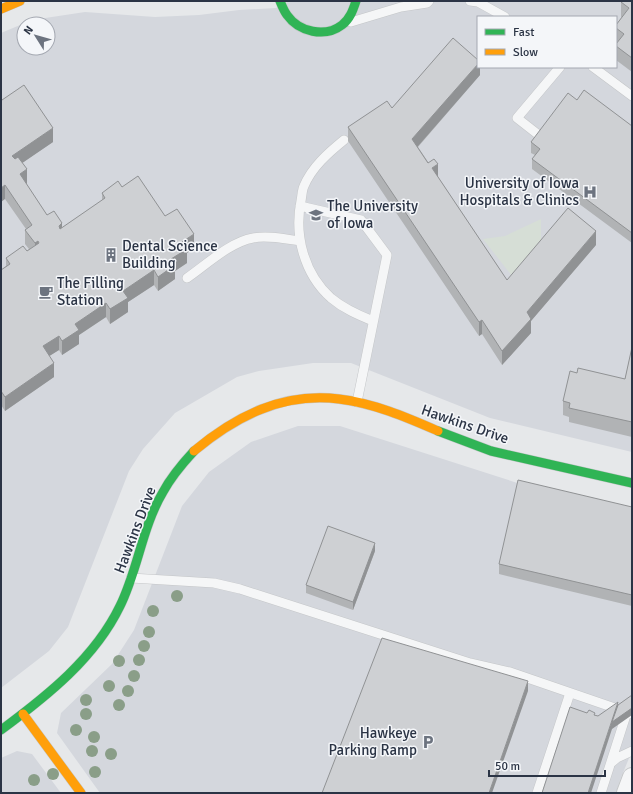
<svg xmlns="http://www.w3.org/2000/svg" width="633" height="794" font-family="Signika,sans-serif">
<rect width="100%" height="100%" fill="#e6e8ea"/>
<!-- built -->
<path fill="#d4d7dd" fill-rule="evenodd" d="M289,1H632V452L490,418L351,363H313L259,371L237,377L175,413L143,449L129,471L68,627L49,651L1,688V33L32,20L85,12L155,17L199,15L239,10L276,8ZM478,17H616V67H478ZM24,24H48V48H24Z
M298,426H340L533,488L632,509V751L620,780L616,793H100L57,733L61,713L112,664L134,630L182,506L209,472L251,442Z
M17,751L32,754L61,793H1V758Z"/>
<!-- green -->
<path fill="#d6ded6" d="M541,219V246L512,276L483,239L505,236Z"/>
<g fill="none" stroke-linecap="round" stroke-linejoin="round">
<defs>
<path id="lane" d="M470,1L478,2L505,17
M351,22L401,7L427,3L429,1
M593,67L632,96
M540,136L517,118L560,67
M344,140C328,153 312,167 304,186C302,190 302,196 301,201C294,235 304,274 331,298C344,309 358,315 373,321
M300,206L361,220L387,255L357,402
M187,278C206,265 230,242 253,238C268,235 285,239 300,241
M131,578L214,583L240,589L470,663L510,672L632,714
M611,763L617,758L632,751
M537,793L570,693
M601,793L627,712"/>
<path id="street" d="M626,793L632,777"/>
<path id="fast" d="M280,1C282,6 284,11 287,15C299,32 325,38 342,25C350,19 353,10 356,1
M438,431L491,451L632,483
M1,730C47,696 95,658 120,606C138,570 142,527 163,492C171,477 182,464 194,451"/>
<path id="slow" d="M1,9L20,1
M194,451C236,416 283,392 339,399C373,403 406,417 438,431
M23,714L81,793"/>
</defs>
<!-- lane casing -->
<use href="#lane" stroke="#c4c6c8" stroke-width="10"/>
<!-- street casing -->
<use href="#street" stroke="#c4c6c8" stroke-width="20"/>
<!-- fast casing -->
<use href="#fast" stroke="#c4c6c8" stroke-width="10"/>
<!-- slow casing -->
<use href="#slow" stroke="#c4c6c8" stroke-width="10"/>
<!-- lane -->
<use href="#lane" stroke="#f5f6f7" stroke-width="9"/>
<!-- street -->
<use href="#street" stroke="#f5f6f7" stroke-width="18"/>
<!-- fast -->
<use href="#fast" stroke="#30b455" stroke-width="9"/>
<!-- slow -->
<use href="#slow" stroke="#ff9f0a" stroke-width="9"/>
</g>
<!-- trees -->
<g fill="#8a9e88">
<circle cx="177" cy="596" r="6"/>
<circle cx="153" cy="611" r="6"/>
<circle cx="149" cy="632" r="6"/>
<circle cx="144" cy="646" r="6"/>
<circle cx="139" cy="660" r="6"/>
<circle cx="119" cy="661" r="6"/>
<circle cx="134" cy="676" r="6"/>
<circle cx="109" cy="686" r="6"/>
<circle cx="128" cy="691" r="6"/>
<circle cx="86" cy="700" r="6"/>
<circle cx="119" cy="705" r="6"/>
<circle cx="86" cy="714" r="6"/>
<circle cx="76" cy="730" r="6"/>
<circle cx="94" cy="737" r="6"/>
<circle cx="92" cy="751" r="6"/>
<circle cx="111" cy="754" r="6"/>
<circle cx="95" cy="772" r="6"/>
<circle cx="53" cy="774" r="6"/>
<circle cx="34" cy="780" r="6"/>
</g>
<!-- wall -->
<path fill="#b1b3b5" d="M632,1V72L616,60V44L617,43H616V25L622,17H621V2Z
M480,67V75L418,147L507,280L596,245L531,321V333L502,365L482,334L479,336L348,141V127L392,108Z
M2,100L53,142L22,163L27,184H26L47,215L62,228L102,201V193L122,187L165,216L194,248L187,253V263L175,271V279L158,291L154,285L128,302V312L110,324L106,317L79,335V344L62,355L59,350L49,356L54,377L5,411L1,405V270L6,266V258L27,251L29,249L25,244V230L26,229L5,199Z
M577,100L632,126V243L532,169V159L535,155L531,153V142Z
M632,347V437L569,422V417L563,415V401L625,379Z
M632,507V606L499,574V564Z
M375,551L353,610L306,593V585Z"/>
<!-- shaded-wall -->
<path fill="#909294" d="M478,64V67H480V75L412,153V139Z
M53,128V142L12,170V156Z
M438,164V178L432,168Z
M27,169V184L20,188V174Z
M5,185V199L1,202V188Z
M62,223V237L59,226Z
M596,231V245L531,321V333L502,365V351L527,312Z
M194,234V248L187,253V263L175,271V279L158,291V277L171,259L182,242Z
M38,241V255L35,257V243Z
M154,270V285L128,302V312L110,324V309L123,291Z
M106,303V317L79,335V344L62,355V341L75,324Z
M482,320V334L479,336V322Z
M59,336V350L43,360V346Z
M54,363V377L5,411V397Z
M375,543V551L353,610V602Z
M528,681V691L492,793H489Z
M618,702V712L632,708V715L612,729L591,793H588Z"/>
<!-- building -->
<path fill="#ced0d3" stroke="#909294" d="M623,1H632V58L616,46V44L624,34L616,28V25L629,8L621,2Z
M453,38L478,60V64L412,139L428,163L434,159L438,164L432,168L507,280L568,208L596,231L527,312L531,319L502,351L482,320L479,322L348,127L387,101L392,108Z
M24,85L53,128L12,156L15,159L18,157L27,169L20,174L47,215L54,211L62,223L59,226L60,229L105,198L102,193L118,181L122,187L138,176L165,216L177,209L194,234L182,242L187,249L171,259L175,265L158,277L154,270L123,291L128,298L110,309L106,303L75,324L79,330L62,341L59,336L43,346L54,363L5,397L1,391V270L10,264L6,258L23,246L27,251L39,243L38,241L35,243L25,230L32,225L5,185L1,188V99L2,100Z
M584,90L632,126V233L532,159L540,149L531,142L568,93L577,100Z
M632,347V422L569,408L570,403L563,401L570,371L577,373L578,368L625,379Z
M518,480L632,507V595L499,564Z
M328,526L375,543L353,602L306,585Z
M382,638L528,681L489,793H322Z
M632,695V708L612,722L618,705Z
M618,702L588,793H542L570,707L587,713L589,710L595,713L594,715L598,716Z"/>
<!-- icons -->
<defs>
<symbol id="hospital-bare" viewBox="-9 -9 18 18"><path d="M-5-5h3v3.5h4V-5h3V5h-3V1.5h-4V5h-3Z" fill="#6c737f" stroke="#f4f6f9" stroke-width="2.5" paint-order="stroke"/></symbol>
<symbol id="university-bare" viewBox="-9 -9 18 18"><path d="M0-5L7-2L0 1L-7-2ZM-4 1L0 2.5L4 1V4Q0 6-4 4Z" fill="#6c737f" stroke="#f4f6f9" stroke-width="2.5" paint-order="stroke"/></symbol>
<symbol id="building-bare" viewBox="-9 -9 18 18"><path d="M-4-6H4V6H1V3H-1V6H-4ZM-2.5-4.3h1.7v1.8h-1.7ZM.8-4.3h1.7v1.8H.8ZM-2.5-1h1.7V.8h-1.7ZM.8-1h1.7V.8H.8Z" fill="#6c737f" stroke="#f4f6f9" stroke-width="2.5" paint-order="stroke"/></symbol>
<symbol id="cafe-bare" viewBox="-9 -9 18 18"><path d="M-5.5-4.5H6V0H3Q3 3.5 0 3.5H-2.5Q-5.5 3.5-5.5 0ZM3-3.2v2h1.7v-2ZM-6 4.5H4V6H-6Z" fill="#6c737f" stroke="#f4f6f9" stroke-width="2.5" paint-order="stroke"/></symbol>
<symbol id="parking-bare" viewBox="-9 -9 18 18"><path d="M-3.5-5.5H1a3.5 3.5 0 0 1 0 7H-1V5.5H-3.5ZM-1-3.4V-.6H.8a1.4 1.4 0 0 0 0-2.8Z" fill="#6c737f" stroke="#f4f6f9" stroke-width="2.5" paint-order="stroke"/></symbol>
</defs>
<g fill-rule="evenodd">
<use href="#hospital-bare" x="580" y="182" width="20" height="20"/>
<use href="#university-bare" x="306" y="205" width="20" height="20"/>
<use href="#building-bare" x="101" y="245" width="20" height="20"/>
<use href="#cafe-bare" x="36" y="282" width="20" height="20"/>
<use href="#parking-bare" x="418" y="732" width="20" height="20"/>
</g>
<g text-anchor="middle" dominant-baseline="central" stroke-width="3" stroke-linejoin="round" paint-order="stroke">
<!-- poi labels -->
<g font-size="15" fill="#2b3445" stroke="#f4f6f9" text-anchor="start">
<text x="579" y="183" text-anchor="end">University of Iowa<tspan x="579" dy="17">Hospitals &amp; Clinics</tspan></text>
<text x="327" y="206">The University<tspan x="327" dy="17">of Iowa</tspan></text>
<text x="122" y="246">Dental Science<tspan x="122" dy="17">Building</tspan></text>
<text x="57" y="283">The Filling<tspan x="57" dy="17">Station</tspan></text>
<text x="417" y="733" text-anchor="end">Hawkeye<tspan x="417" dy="17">Parking Ramp</tspan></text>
</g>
<!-- street labels -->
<g font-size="15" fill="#2b3445" stroke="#f4f6f9">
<text transform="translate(465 424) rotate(19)">Hawkins Drive</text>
<text transform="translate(135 530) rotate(-69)">Hawkins Drive</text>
</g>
</g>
<!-- border -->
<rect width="633" height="794" fill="none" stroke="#2b3445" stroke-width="4"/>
<!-- legend -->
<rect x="477" y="16" width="140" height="52" fill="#f4f6f9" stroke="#a4a8b1"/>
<rect x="485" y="29" width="20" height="6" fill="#30b455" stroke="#a4a8b1"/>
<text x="513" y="36" font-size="12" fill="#2b3445">Fast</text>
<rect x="485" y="49" width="20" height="6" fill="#ff9f0a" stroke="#a4a8b1"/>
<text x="513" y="56" font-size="12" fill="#2b3445">Slow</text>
<!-- north arrow -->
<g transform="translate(36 36) rotate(307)"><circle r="19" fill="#f4f6f9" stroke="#a4a8b1"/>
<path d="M0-3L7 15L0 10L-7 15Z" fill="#6c737f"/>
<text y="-6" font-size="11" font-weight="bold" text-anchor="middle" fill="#2b3445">N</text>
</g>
<!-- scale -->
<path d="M489 770v6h116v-6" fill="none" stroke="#2b3445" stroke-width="2"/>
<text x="495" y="770" font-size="12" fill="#2b3445" stroke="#f4f6f9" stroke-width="3" paint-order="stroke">50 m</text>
</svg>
